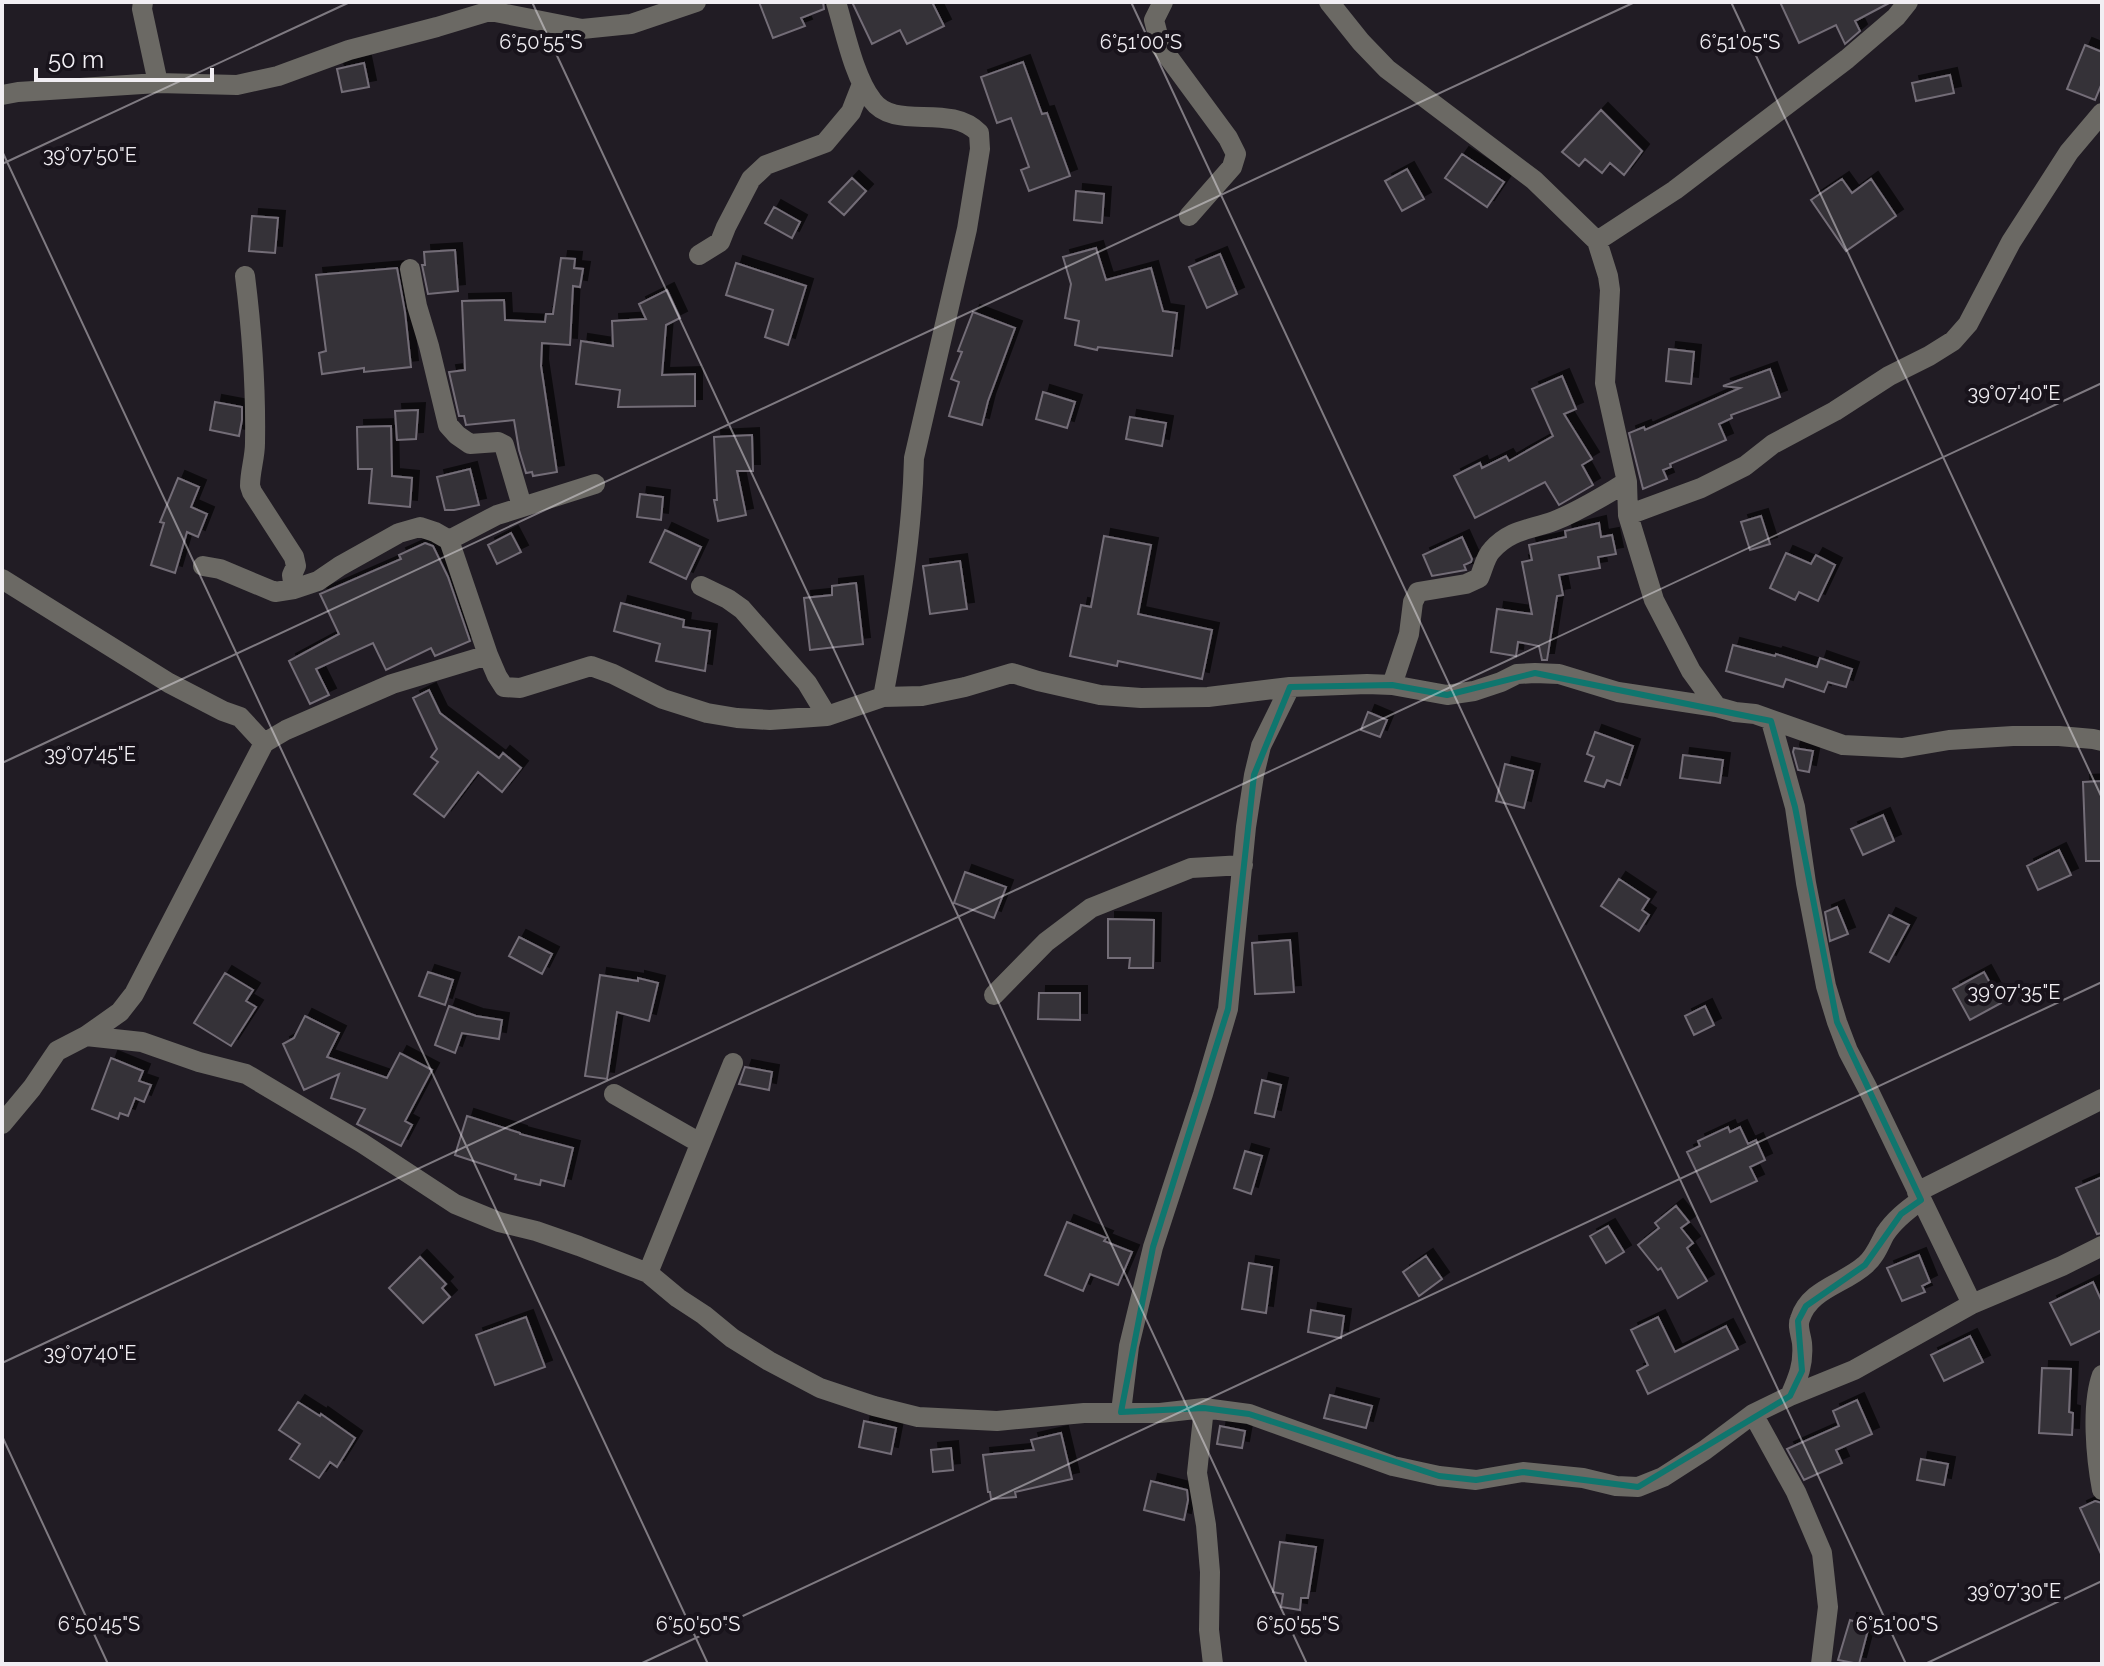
<svg xmlns="http://www.w3.org/2000/svg" width="2104" height="1666" font-family="Raleway,sans-serif">
<defs>
<filter id="shadow"><feDropShadow dx="7" dy="-7" stdDeviation="0" flood-color="#0009"/></filter>
</defs>
<rect width="100%" height="100%" fill="#211c24"/>
<!-- building -->
<path fill="#353038" stroke="#736d77" stroke-width="2" filter="url(#shadow)" d="M759,2H823L824,9L801,18L805,26L773,38Z
M852,2H932L944,26L907,44L900,30L872,44Z
M1780,2H1891L1855,21L1860,31L1845,44L1836,25L1799,43Z
M2085,45L2102,52V83L2095,100L2067,89Z
M1023,62L1042,114L1047,113L1070,176L1029,191L1021,170L1029,167L1011,118L997,123L981,77Z
M364,63L369,87L342,92L337,69Z
M1950,75L1954,93L1916,101L1912,83Z
M1601,110L1642,151L1624,175L1610,163L1602,173L1585,159L1579,166L1562,152Z
M1462,154L1504,182L1487,207L1445,178Z
M1407,169L1424,199L1402,211L1385,181Z
M852,178L866,191L844,215L829,202Z
M1842,179L1852,193L1871,179L1896,216L1846,251L1811,200Z
M1076,191L1104,194L1102,223L1074,220Z
M774,207L800,222L792,238L765,223Z
M252,216L278,218L275,253L249,251Z
M1096,248L1106,280L1151,268L1163,311L1177,313L1172,356L1098,347L1097,350L1075,345L1079,321L1065,318L1071,284L1063,257Z
M455,250L458,291L428,294L422,265H425L424,252Z
M1220,254L1237,294L1207,308L1189,267Z
M561,258L575,259L574,268L583,269L580,287L573,286L570,345L542,343L541,366L557,472L533,476L532,472L526,473L519,450L514,420L466,425L464,416H459L449,372L465,370L462,301L504,300L505,320L545,322L546,314H553Z
M736,263L806,286L788,345L765,337L773,310L726,295Z
M397,268L405,312L411,367L364,372V368L322,374L319,353L326,351L316,275Z
M667,290L680,318L666,325L662,375L695,374V406L618,407L620,390L576,384L581,341L613,346L612,321L646,319L639,304Z
M973,312L1015,328L988,401L982,425L949,416L959,382L951,379L962,352L958,351Z
M1669,349L1694,352L1691,384L1666,381Z
M1770,369L1780,397L1731,415L1732,418L1719,424L1726,440L1670,464L1671,467L1663,470L1667,479L1643,489L1629,433L1644,427L1645,430L1740,388L1723,386Z
M1562,376L1576,409L1564,414L1592,459L1582,465L1593,485L1559,505L1545,482L1475,518L1454,476L1480,463L1482,468L1506,456L1509,461L1553,436L1532,389Z
M1043,392L1075,402L1067,428L1036,419Z
M215,402L242,407V420L239,436L210,430Z
M418,410L416,439L397,440L395,411Z
M1130,417L1166,423L1162,446L1126,439Z
M391,426L392,476L412,478L410,507L369,503L372,469H358L357,427Z
M752,435L753,471H737L746,515L718,521L714,500H717L714,437Z
M470,469L479,505L454,510H445L437,477Z
M178,478L199,487L191,507L207,514L198,537L187,532L175,573L151,565L164,523L160,522Z
M640,494L663,497L661,520L637,517Z
M1761,516L1770,544L1750,550L1741,522Z
M1599,523L1601,537L1612,535L1616,554L1598,557L1600,568L1559,575L1563,595L1557,596L1547,660H1542L1539,646L1518,642L1516,656L1491,652L1497,609L1532,614L1522,562L1532,560L1529,545L1566,537L1565,531Z
M665,530L701,547L686,579L650,562Z
M511,533L521,552L497,564L488,545Z
M1104,536L1151,545L1138,614L1212,630L1202,679L1118,661L1117,666L1070,656L1081,605L1091,607Z
M1462,537L1472,559L1471,562L1464,565L1466,570L1432,576L1423,555Z
M425,543L433,546L448,577L470,641L435,656L431,648L386,670L373,643L316,669L329,695L310,704L289,661L339,634L320,594L401,559L399,555Z
M1786,553L1811,564L1816,555L1835,565L1818,601L1799,592L1795,600L1770,588Z
M960,561L967,609L930,614L923,566Z
M856,583L863,644L810,650L804,598L832,595V586Z
M621,603L684,620L683,627L710,631L705,671L656,661L660,644L614,631Z
M1733,645L1775,656L1776,654L1817,667L1820,658L1852,669L1846,687L1828,682L1824,692L1786,679L1783,687L1726,671Z
M429,690L440,713L499,758L503,753L521,768L502,792L478,772L444,817L414,794L438,762L431,757L437,749L413,698Z
M1368,712L1387,720L1380,737L1361,730Z
M1595,732L1633,746L1620,785L1607,780L1604,787L1585,781L1594,757L1587,754Z
M1794,748L1813,751L1809,772L1798,770L1793,752Z
M1683,755L1723,760L1720,783L1680,778Z
M1505,764L1533,771L1524,808L1496,801Z
M2102,781V861H2086L2083,782Z
M1883,815L1894,841L1863,855L1851,829Z
M2059,850L2071,875L2038,890L2027,866Z
M965,872L1006,887L994,918L954,903Z
M1619,879L1649,899L1642,910L1649,915L1639,931L1601,906Z
M1837,907L1848,934L1830,941L1825,912Z
M1889,915L1909,925L1889,962L1870,952Z
M1108,919L1154,920L1153,968H1129L1130,958H1108Z
M519,937L552,954L542,974L509,956Z
M1290,940L1294,992L1255,994L1252,943Z
M428,972L453,980L445,1005L419,996Z
M1984,972L2001,1003L1970,1020L1953,989Z
M225,973L253,990L246,1001L256,1007L231,1046L194,1023Z
M600,975L638,981V978L658,983L649,1021L617,1012L607,1079L585,1076Z
M1039,993H1080V1020L1038,1019Z
M449,1006L476,1016L502,1020L499,1039L462,1033L455,1053L435,1045Z
M1705,1006L1714,1025L1694,1035L1685,1016Z
M305,1016L339,1033L327,1057L387,1078L400,1053L432,1070L405,1121L412,1125L401,1146L357,1124L365,1109L331,1098L339,1074L304,1090L283,1044L294,1038Z
M111,1058L143,1071L139,1081L151,1085L144,1102L135,1098L128,1116L120,1113L118,1119L92,1109Z
M745,1067L772,1072L769,1090L739,1084Z
M1262,1080L1281,1085L1274,1117L1255,1113Z
M467,1116L520,1133V1134L573,1148L564,1186L541,1180L540,1185L515,1179L516,1175L455,1155Z
M1728,1127L1730,1132L1740,1127L1748,1144L1756,1140L1765,1160L1750,1167L1757,1181L1711,1202L1687,1152L1700,1146L1698,1141Z
M1245,1151L1262,1156L1251,1194L1234,1188Z
M2102,1177V1233L2097,1234L2076,1188Z
M1676,1206L1689,1222L1681,1228L1693,1243L1687,1248L1707,1281L1678,1298L1661,1268L1658,1270L1638,1245L1659,1228L1655,1223Z
M1067,1222L1106,1238L1104,1241L1132,1252L1118,1285L1090,1274L1083,1291L1045,1275Z
M1608,1226L1624,1252L1606,1263L1590,1236Z
M1919,1255L1930,1282L1922,1286L1925,1292L1902,1301L1887,1268Z
M1426,1256L1442,1279L1419,1296L1403,1272Z
M420,1257L446,1284L442,1288L450,1297L423,1323L389,1288Z
M1249,1263L1272,1267L1266,1313L1242,1309Z
M2093,1282L2102,1302V1330L2071,1345L2050,1303Z
M1311,1310L1344,1316L1341,1338L1308,1332Z
M526,1317L545,1367L495,1385L476,1335Z
M1658,1317L1675,1352L1726,1326L1738,1349L1648,1394L1637,1371L1648,1365L1631,1330Z
M1970,1336L1983,1362L1944,1381L1931,1355Z
M2042,1368L2071,1369L2069,1412L2073,1413L2072,1435L2039,1433Z
M1330,1395L1372,1406L1366,1428L1324,1418Z
M1857,1400L1872,1434L1836,1450L1842,1463L1804,1480L1787,1449L1839,1426L1833,1411Z
M298,1402L320,1416L321,1414L355,1438L337,1467L330,1462L319,1478L290,1459L300,1444L279,1430Z
M864,1421L896,1428L891,1454L859,1447Z
M1220,1426L1245,1431L1242,1448L1217,1444Z
M1061,1433L1072,1479L1015,1492L1016,1497L991,1499L990,1492H988L983,1455L1034,1450L1031,1440Z
M951,1448L953,1470L933,1472L931,1450Z
M1921,1459L1948,1464L1944,1485L1917,1480Z
M1151,1481L1187,1490L1188,1500L1184,1520L1144,1510Z
M2095,1501L2102,1503V1556L2080,1508Z
M1280,1542L1316,1547L1308,1598H1301L1300,1610L1281,1607L1283,1594L1273,1592Z
M1850,1620L1869,1626L1859,1664L1838,1660Z"/>
<g fill="none" stroke-linecap="round" stroke-linejoin="round">
<!-- minor -->
<path stroke="#6b6964" stroke-width="20" d="M143,2L142,9L158,83
M836,2C845,31 854,77 872,100C895,132 949,102 979,133L980,149L967,229L914,458C912,539 898,618 883,697
M1163,2L1154,20L1161,47L1228,138L1236,154L1232,167L1189,216
M1329,2L1361,42L1387,69L1534,180L1597,241L1608,276L1610,290L1605,383L1627,482L1628,515L1654,600L1691,671L1717,707L1735,712L1755,714L1843,745L1902,748L1949,740L2013,736H2059L2093,739L2102,741
M2,95L18,92L158,83L237,85L278,76L349,50L437,27L490,11L582,29L631,24L696,2
M1597,241L1675,190L1847,59L1896,17L1908,2
M699,255L720,242L726,227L751,179L766,165L825,143L851,112L862,84
M410,269L417,306L429,346L448,425L457,435L470,444L498,442L504,445L522,506
M245,276C252,332 256,387 255,443C255,458 250,471 250,486L252,492L294,557L296,566L292,575L294,589
M1628,515L1701,488L1745,466L1773,444L1835,411L1889,376L1929,356L1953,341L1968,324L2011,242L2069,152L2102,113
M449,540L497,515L595,484
M203,566L220,569L275,592L294,589L318,581L340,566L399,533L420,527L435,532L449,540L488,655
M2,579L169,683L223,711L240,717L264,743
M701,586L728,599L742,609L807,683L827,716
M1392,685L1409,634L1413,602L1418,592L1466,584L1479,578C1483,570 1485,557 1492,550C1511,529 1530,530 1554,521C1580,511 1603,496 1627,482
M1771,721L1795,807L1806,883L1826,986L1837,1022L1848,1051L1868,1089L1972,1304
M994,995L1046,942L1091,908L1191,868L1243,865
M86,1036L142,1042L199,1062L246,1074L362,1143L455,1204L499,1222L536,1231L579,1246L648,1273L678,1298L704,1315L732,1338L769,1361L820,1388L874,1406L918,1417L997,1421L1084,1413H1160L1204,1408L1249,1414L1393,1466L1439,1476L1476,1480L1523,1472L1583,1478L1616,1486L1638,1487L1663,1477L1705,1450L1753,1414L1790,1396L1854,1370L1972,1304L2062,1266L2102,1246
M614,1094L700,1143
M2,1124L32,1088L57,1051L86,1036L120,1012L134,994L264,743L286,730L392,684L488,655L497,676L504,687L520,688L591,666L613,674L663,699L707,713L737,718L770,720L827,716L883,697L922,696L965,687L1012,673L1038,681L1100,695L1141,698L1208,697L1290,687L1367,684L1392,685L1447,695L1474,691L1501,682L1517,674L1535,673L1559,674L1618,692L1717,707
M1917,1192L2102,1099
M648,1273L733,1063
M2102,1375C2091,1405 2096,1458 2102,1490
M1790,1396C1798,1378 1804,1364 1802,1343C1801,1335 1797,1326 1800,1319C1809,1289 1844,1284 1865,1265C1875,1257 1879,1245 1885,1234C1894,1220 1907,1210 1921,1200
M1204,1408L1197,1473L1206,1525L1210,1572L1209,1630L1213,1664
M1121,1412L1129,1346L1153,1247L1203,1094L1228,1009L1246,827L1254,775L1261,746L1290,687
M1753,1414L1796,1492L1822,1553L1828,1607L1821,1664"/>
</g>
<!-- marked area -->
<path fill="none" stroke="#0f766e" stroke-width="6" stroke-linejoin="round" d="M1535,673L1771,721L1795,807L1837,1022L1921,1200L1901,1214L1865,1265L1806,1306L1798,1321L1802,1371L1790,1396L1638,1487L1523,1472L1476,1480L1439,1476L1249,1414L1204,1408L1121,1412L1153,1247L1228,1009L1254,775L1290,687L1392,685L1447,695Z"/>
<!-- ticks -->
<path fill="none" stroke="#f1eef3" stroke-width="2" stroke-opacity="0.45" d="M532,2L1307,1664M1131,2L1906,1664M1731,2L2102,798M2,151L708,1664M2,164L350,2M2,763L1635,2M2,1363L2102,383M2,1436L108,1664M640,1664L2102,982M1925,1664L2102,1581"/>
<g font-size="20" text-anchor="middle" fill="#f1eef3" stroke="#18131b" stroke-width="8" stroke-linejoin="round" paint-order="stroke">
<text x="541" y="49">6°50'55"S</text>
<text x="1141" y="49">6°51'00"S</text>
<text x="1740" y="49">6°51'05"S</text>
<text x="90" y="162">39°07'50"E</text>
<text x="2014" y="400">39°07'40"E</text>
<text x="90" y="761">39°07'45"E</text>
<text x="2014" y="999">39°07'35"E</text>
<text x="90" y="1360">39°07'40"E</text>
<text x="2014" y="1598">39°07'30"E</text>
<text x="99" y="1631">6°50'45"S</text>
<text x="698" y="1631">6°50'50"S</text>
<text x="1298" y="1631">6°50'55"S</text>
<text x="1897" y="1631">6°51'00"S</text>
</g>
<!-- border -->
<rect width="2104" height="1666" fill="none" stroke="#f1eef3" stroke-width="8"/>
<!-- scale -->
<path d="M36 68v12h176v-12" fill="none" stroke="#f1eef3" stroke-width="4"/>
<text x="48" y="68" font-size="24" fill="#f1eef3" stroke="#18131b" stroke-width="6" paint-order="stroke">50 m</text>
</svg>
